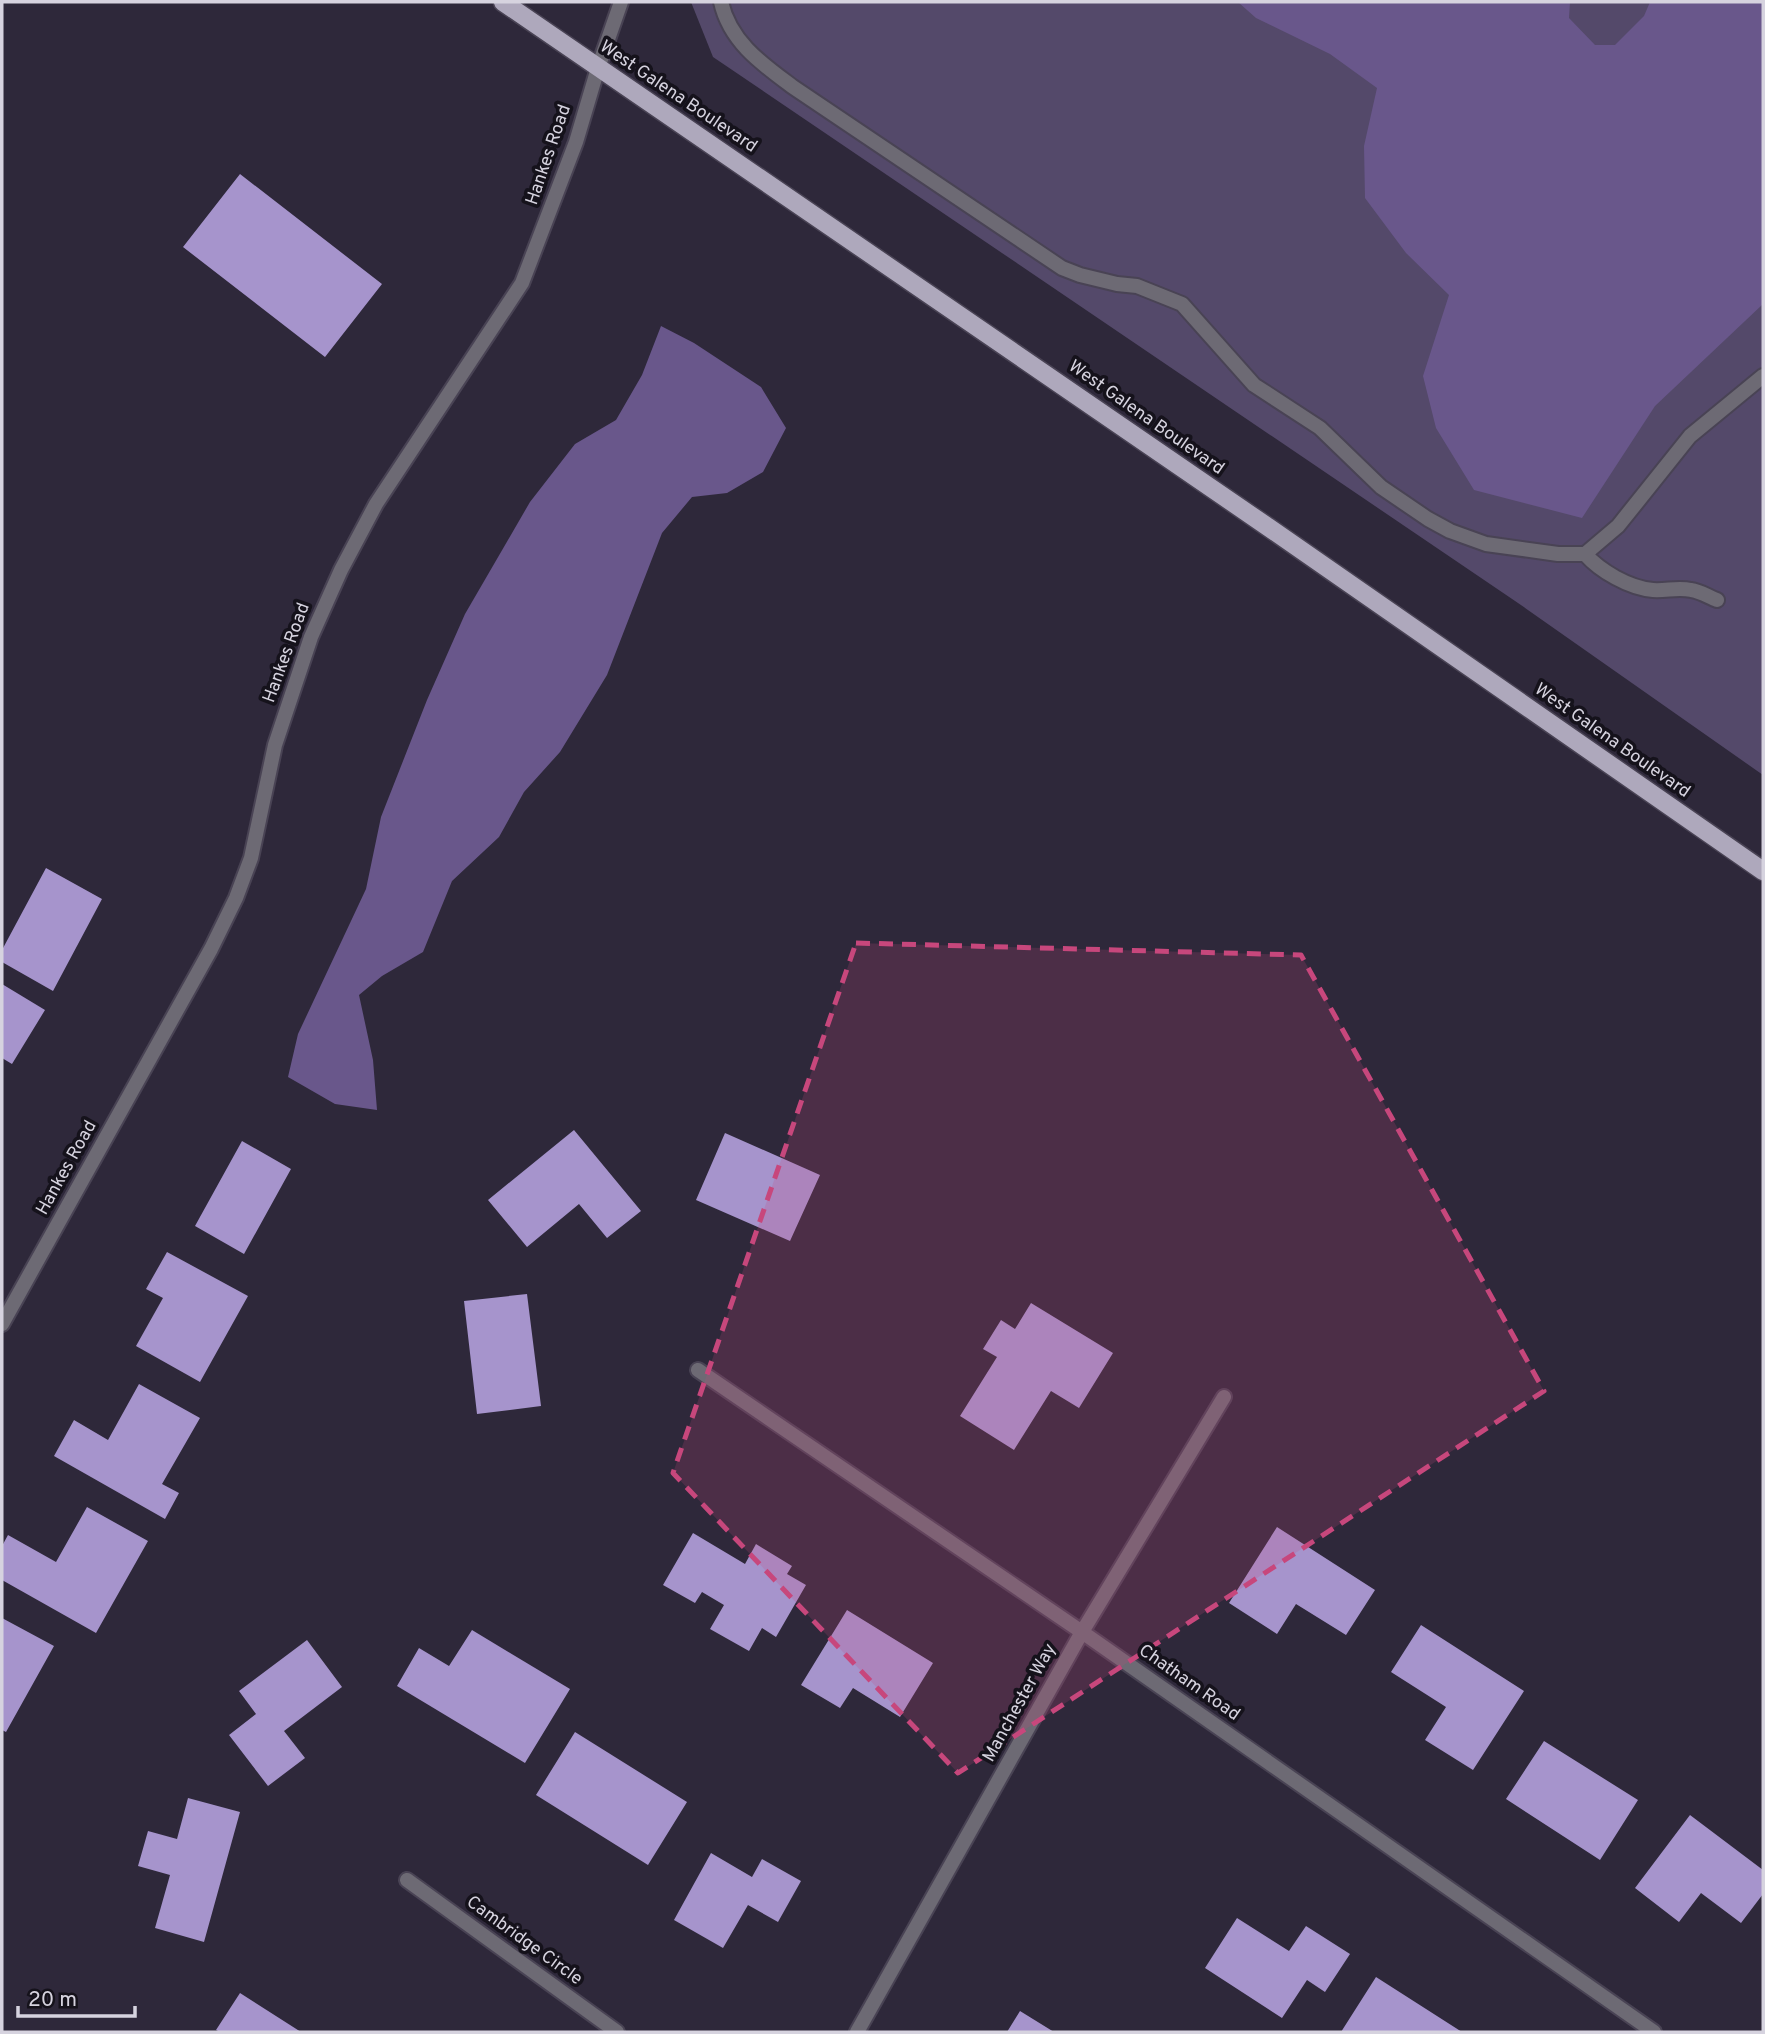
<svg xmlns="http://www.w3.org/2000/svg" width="1765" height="2034" font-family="Overpass,sans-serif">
<rect width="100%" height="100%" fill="#2e283a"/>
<!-- green -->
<path fill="#54496a" d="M691,2H1763V775L1518,603L713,57Z"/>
<!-- water -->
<path fill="#69578b" d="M1238,2H1570L1569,18L1595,45H1615L1644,16L1650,2H1763V304L1655,406L1582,518L1474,490L1436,428L1423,376L1449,295L1406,253L1365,198L1364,146L1377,88L1330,54L1256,18Z
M661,326L694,343L761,387L786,428L763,472L727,493L692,497L662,533L607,675L560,752L524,792L499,837L452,881L423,952L382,976L359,995L373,1060L377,1110L335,1104L288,1077L298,1034L366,889L381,817L427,700L465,614L530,502L575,444L616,420L642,375Z"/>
<!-- building -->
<path fill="#a694cc" d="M240,174L382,284L325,357L183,247Z
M46,868L102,899L53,991L2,962V950Z
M2,984L45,1010L12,1064L2,1058Z
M574,1130L641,1211L607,1238L579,1204L527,1247L488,1200Z
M725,1133L820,1175L790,1241L696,1200Z
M242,1141L291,1169L244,1254L195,1226Z
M167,1252L248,1296L200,1382L136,1346L163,1298L146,1289Z
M527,1294L541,1406L477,1414L464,1301Z
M1031,1303L1113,1353L1079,1408L1051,1391L1014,1450L960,1416L997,1357L983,1349L1001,1320L1015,1329Z
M139,1384L200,1418L162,1484L179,1493L165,1519L54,1456L74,1420L108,1440Z
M87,1507L148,1541L96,1633L2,1580V1546L8,1535L56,1562Z
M1277,1527L1375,1590L1346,1635L1296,1604L1277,1634L1229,1603Z
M693,1533L745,1564L756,1544L792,1566L787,1574L806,1585L776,1637L762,1628L749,1651L710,1629L724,1605L702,1592L695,1603L663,1585Z
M847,1610L933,1663L900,1717L853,1688L840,1708L801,1685Z
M2,1618L54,1646L6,1732L2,1730Z
M1421,1625L1524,1691L1473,1770L1425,1740L1446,1707L1391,1672Z
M472,1630L570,1689L525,1763L397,1686L419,1648L449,1666Z
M307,1640L342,1687L284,1731L305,1758L268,1786L229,1735L256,1714L239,1691Z
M575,1732L687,1802L648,1865L536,1795Z
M1544,1741L1638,1800L1600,1860L1506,1799Z
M188,1798L240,1812L204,1942L155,1928L170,1875L138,1866L148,1831L177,1839Z
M1690,1815L1763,1870V1894L1741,1923L1701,1893L1679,1922L1635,1888Z
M711,1853L752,1877L762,1859L801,1881L778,1922L748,1905L723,1948L674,1920Z
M1237,1918L1289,1951L1306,1926L1350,1954L1325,1992L1307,1980L1282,2018L1205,1968Z
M1376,1977L1462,2032H1341Z
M240,1993L301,2032H220L216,2030Z
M1020,2011L1054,2032H1007Z"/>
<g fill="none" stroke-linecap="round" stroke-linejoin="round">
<defs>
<path id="service" d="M721,2C730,42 762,64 793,87L1062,268L1080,275L1117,284L1137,286L1182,304L1254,385L1320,428L1381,487L1428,519L1450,531L1486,544L1558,554H1585
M1717,600C1709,597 1700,591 1691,590C1678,587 1666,591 1653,590C1629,588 1600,571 1585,554L1618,526L1690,436L1763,376"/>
<path id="minor" d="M2,1324L211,949L236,898L251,858L275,745L311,637L341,570L376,504L522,283L576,142L598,68
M698,1370L1082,1632L1654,2032
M407,1880L617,2032
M857,2032L1082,1632L1224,1397"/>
<path id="tertiary" d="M598,68L621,2"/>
<path id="primary" d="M503,2L1268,527L1763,871"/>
</defs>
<!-- service casing -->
<use href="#service" stroke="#494354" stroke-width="18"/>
<!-- minor casing -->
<use href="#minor" stroke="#494354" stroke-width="18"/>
<!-- tertiary casing -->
<use href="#tertiary" stroke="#494354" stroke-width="18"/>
<!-- primary casing -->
<use href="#primary" stroke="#494354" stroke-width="21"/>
<!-- service -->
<use href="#service" stroke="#6d6a74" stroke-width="14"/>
<!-- minor -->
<use href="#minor" stroke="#6d6a74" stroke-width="14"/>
<!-- tertiary -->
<use href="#tertiary" stroke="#6d6a74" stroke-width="14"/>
<!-- primary -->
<use href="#primary" stroke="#aea8bc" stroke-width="18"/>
</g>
<!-- marked area -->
<path fill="#c7477c" fill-opacity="0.2" stroke="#c7477c" stroke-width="5" stroke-dasharray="14 9" stroke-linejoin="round" d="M856,943L1301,955L1544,1391L958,1773L673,1473Z"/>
<g text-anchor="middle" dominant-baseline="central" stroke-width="7" stroke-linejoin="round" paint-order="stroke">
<!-- street labels -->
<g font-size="18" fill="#d6d3df" stroke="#15121b">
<text transform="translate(678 97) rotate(34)">West Galena Boulevard</text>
<text transform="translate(549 155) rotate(-71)">Hankes Road</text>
<text transform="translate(1146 418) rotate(35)">West Galena Boulevard</text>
<text transform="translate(287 653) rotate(-70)">Hankes Road</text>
<text transform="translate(1612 741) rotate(35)">West Galena Boulevard</text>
<text transform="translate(67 1168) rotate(-61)">Hankes Road</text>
<text transform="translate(1189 1683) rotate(35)">Chatham Road</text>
<text transform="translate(1020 1703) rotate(-61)">Manchester Way</text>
<text transform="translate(524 1941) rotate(36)">Cambridge Circle</text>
</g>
</g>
<!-- border -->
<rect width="1765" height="2034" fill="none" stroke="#d6d3df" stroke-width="7"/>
<!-- scale -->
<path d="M18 2006v10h117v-10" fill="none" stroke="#d6d3df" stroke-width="3.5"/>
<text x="28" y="2006" font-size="21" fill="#d6d3df" stroke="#15121b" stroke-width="5" paint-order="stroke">20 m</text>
</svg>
